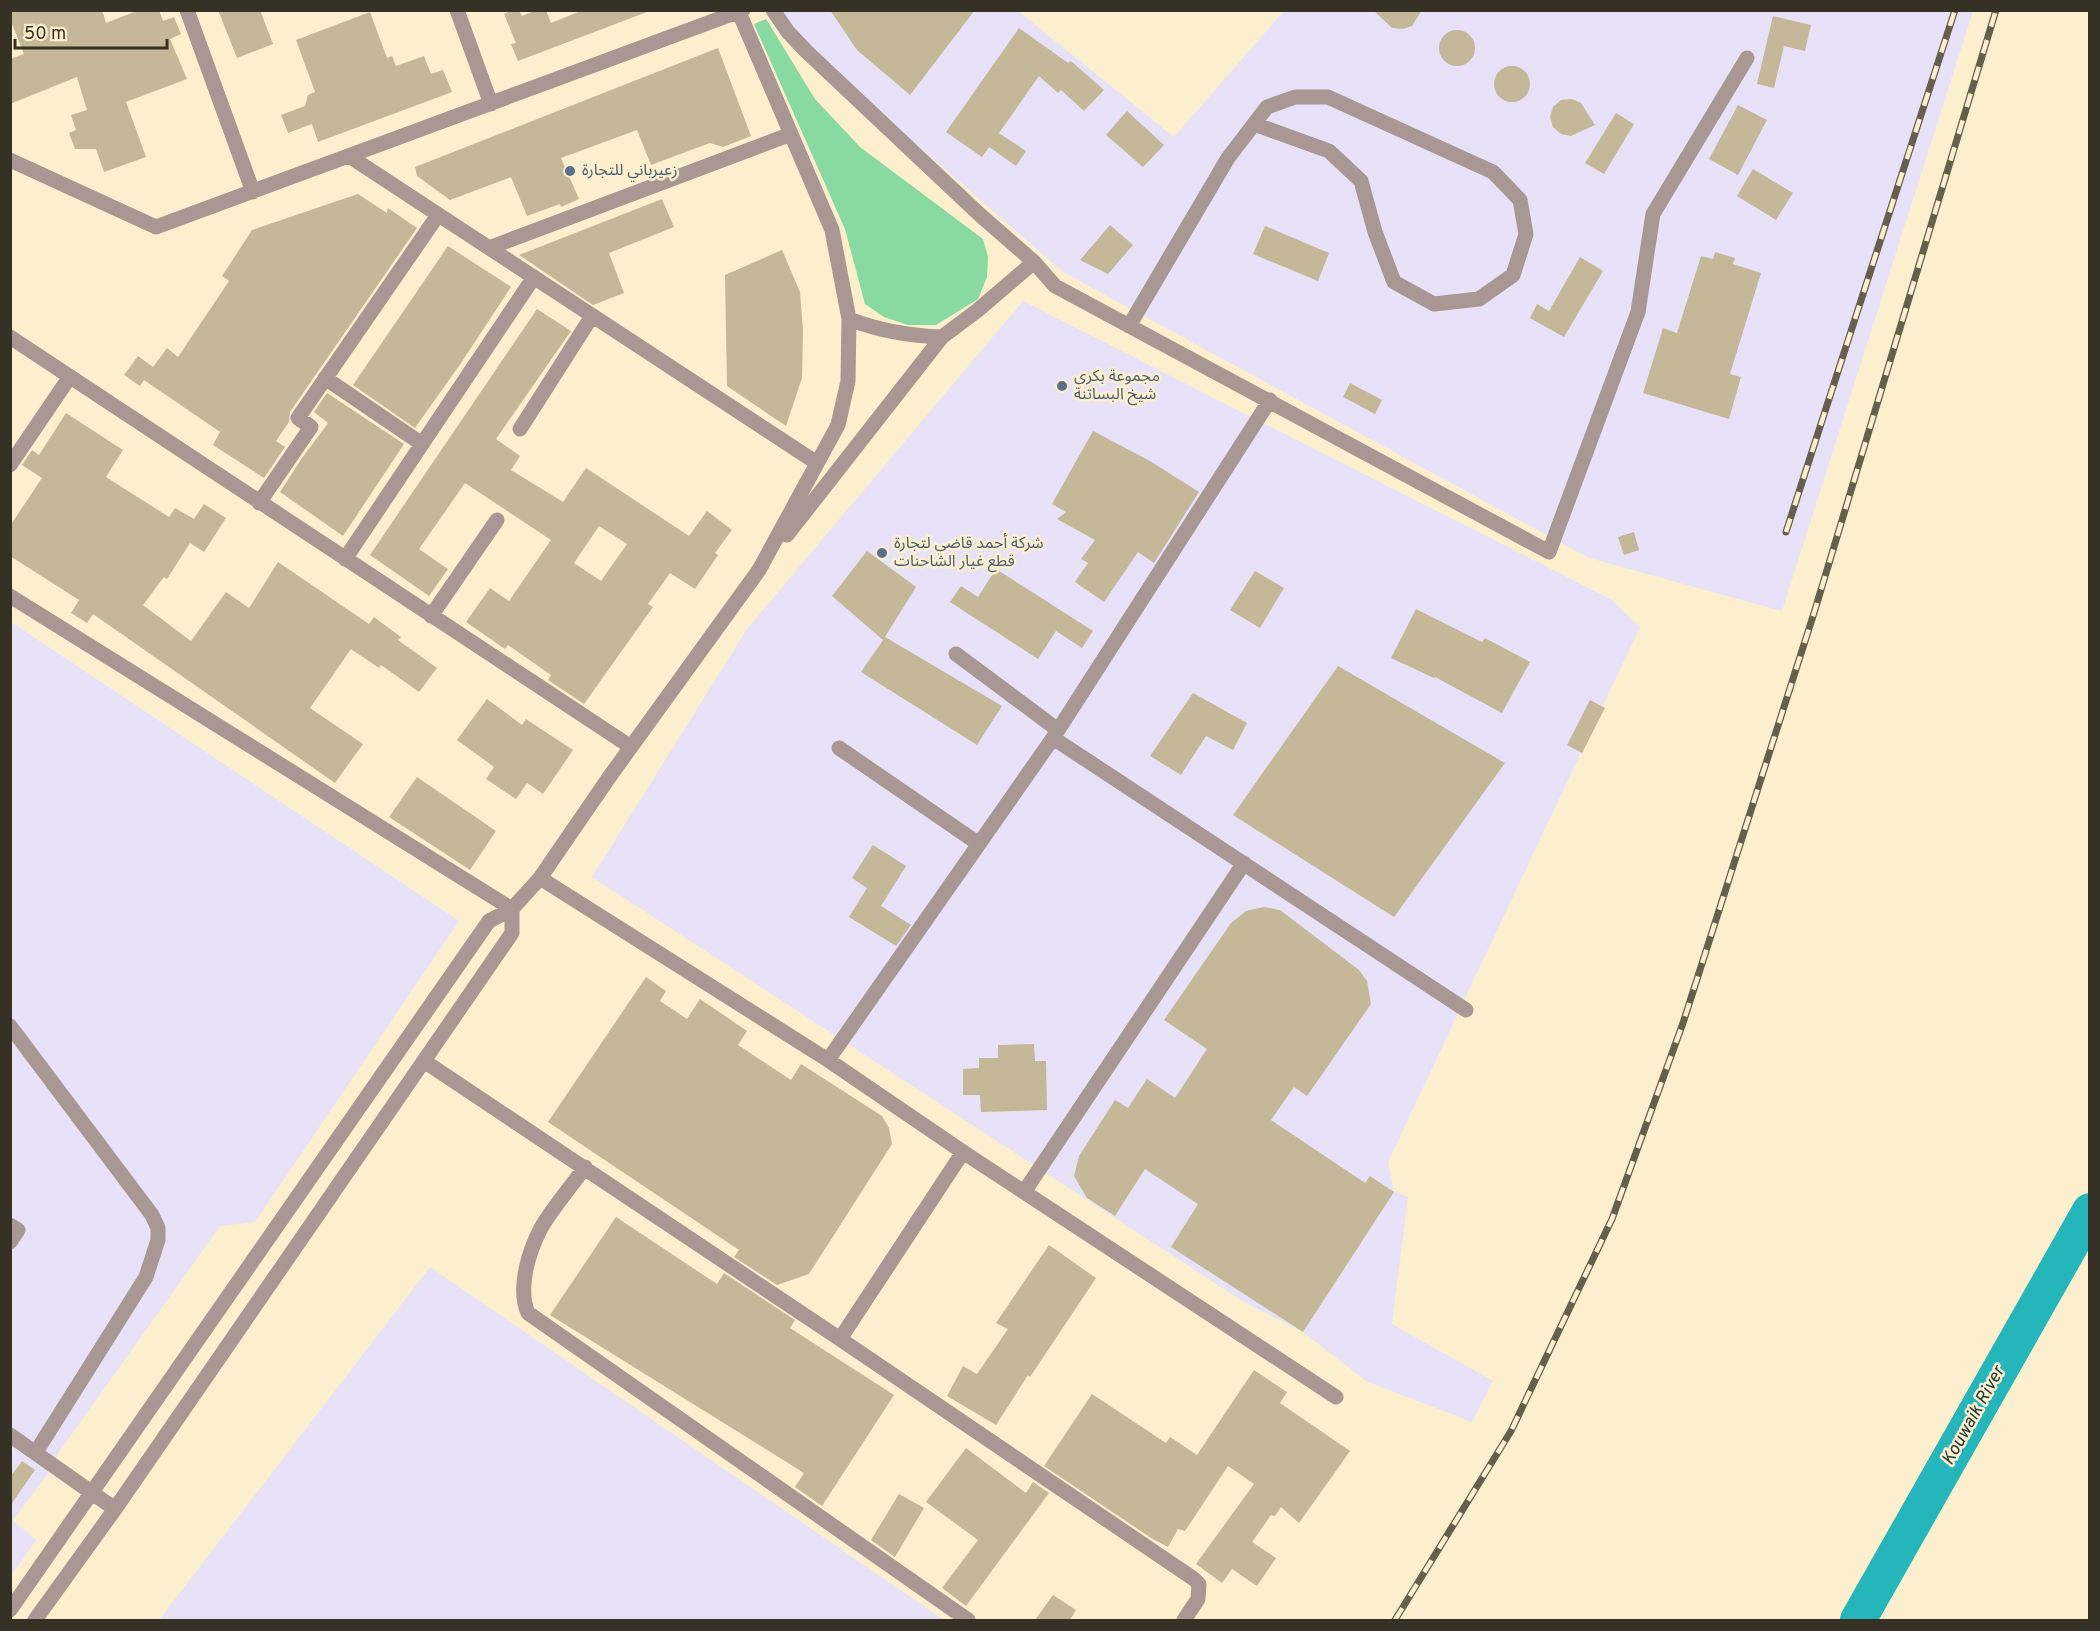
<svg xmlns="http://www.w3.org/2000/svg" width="2100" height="1631" font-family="Overpass,'Noto Sans Arabic',sans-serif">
<rect width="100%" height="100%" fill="#fbefcd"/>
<!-- industrial -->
<path fill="#e7e2f8" d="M782,11H1018L1174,137L1284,11H1973L1782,611L1589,558L1063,272L791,35Z
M1023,301L1612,600L1640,627L1388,1162L1394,1192L1408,1197L1392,1324L1493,1381L1472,1422L1366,1381L1303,1332L1244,1302L592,877L747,629Z
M11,622L459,921L255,1222L220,1226L59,1452L47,1475L13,1520L36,1540L11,1576Z
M430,1267L944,1620H159Z"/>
<!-- green -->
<path fill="#89d9a2" d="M766,19L815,99L860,147L983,239L988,257L987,277L978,299L936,325H908L884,317L865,304L845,229L754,24Z"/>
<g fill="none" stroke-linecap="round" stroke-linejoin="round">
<!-- river -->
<path stroke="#24b6bb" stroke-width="36" d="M1858,1620L2090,1211"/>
</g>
<!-- building -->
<path fill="#c4b898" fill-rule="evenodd" d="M10,10H102L106,23L139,10H159L163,21L174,17L181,34L170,39L187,79L126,102L146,157L104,172L96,149H75L69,133L76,130L71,115L87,110L77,77L10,104V59L24,54L10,19Z
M218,10H260L273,44L237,58Z
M513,10H519L522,16L537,10H546L551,23L583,10L647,12L518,61L511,44L516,43L504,14Z
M830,10H975L910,95L857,50Z
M1373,10H1422L1412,26L1403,29L1392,28Z
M370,12L387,58L392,56L396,66L424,56L431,74L443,70L452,92L318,142L312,124L288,133L281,115L305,106L308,95L315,92L296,40Z
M1773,16L1811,25L1805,51L1784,46L1774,88L1757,84Z
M1019,28L1068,63L1071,61L1104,90L1084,111L1061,90L1058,93L1039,76L999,133L1026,151L1016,166L989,147L982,157L946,132Z
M1439 48a18 18 0 1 1 36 0a18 18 0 1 1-36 0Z
M718,48L751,136L723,147L710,143L651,165L637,130L561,158L579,199L561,207L560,204L527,216L511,177L450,200L417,176L415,167Z
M1494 84a18 18 0 1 1 36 0a18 18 0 1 1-36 0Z
M1572,99L1581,103L1595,125L1571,136L1561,134L1553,127L1550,117L1553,107L1561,100Z
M1738,105L1767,120L1738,175L1709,159Z
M1127,111L1164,145L1143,167L1106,135Z
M1616,113L1634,124L1604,174L1585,163Z
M1753,169L1793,193L1776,220L1737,196Z
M358,194L387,213L388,208L417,228L290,412L289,422L276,441L285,447L264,478L213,445L220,432L144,380L140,386L124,375L138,356L153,367L167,348L178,357L229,281L222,276L252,230Z
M662,199L674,227L609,253L624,293L593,305L519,255Z
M1110,225L1133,245L1108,274L1080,260Z
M1265,226L1329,253L1318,281L1253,254Z
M448,246L511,287L461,363L415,428L353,385Z
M782,250L800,292L803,331L802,378L786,426L727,386L725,275Z
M1715,252L1735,258L1733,264L1761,273L1730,374L1741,377L1729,419L1643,393L1663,328L1677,333L1701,256L1713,259Z
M1580,257L1603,271L1564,337L1530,318L1537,304L1549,311Z
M537,309L571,331L496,439L520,456L511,470L563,502L586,468L689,536L707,511L732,530L715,553L718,555L695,589L670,573L648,604L653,607L584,704L548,680L551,675L508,645L505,649L466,622L490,588L509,601L551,540L465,483L419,549L448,569L429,596L370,555ZM599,526L627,544L601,581L574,563Z
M1350,383L1382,400L1375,414L1343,397Z
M327,393L404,444L343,536L280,492L302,458L328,423L314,412Z
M66,413L123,450L106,477L169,517L175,508L194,519L204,504L226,518L204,552L190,543L167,579L164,577L143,605L191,641L226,592L249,608L278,562L369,624L374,617L401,637L398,640L437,668L419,692L381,665L379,668L351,649L310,708L363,744L335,783L93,614L87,623L71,613L79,600L10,556V526L42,478L22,465L32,450L39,455Z
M1093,431L1150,461L1199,492L1154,563L1138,552L1104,602L1075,582L1088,563L1081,559L1095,540L1057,519L1066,512L1052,504Z
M1634,532L1639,550L1624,555L1618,537Z
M867,551L916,587L885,637L1002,706L977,745L861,672L883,640L832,596Z
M996,569L1093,631L1082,648L1056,631L1038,659L950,602L961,586L978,597Z
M1255,571L1284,588L1260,628L1230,610Z
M1416,609L1482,642L1485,638L1530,662L1502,713L1435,677L1434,678L1391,658Z
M1338,666L1505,763L1394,917L1233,815Z
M1193,693L1247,723L1233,750L1206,736L1181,775L1150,756Z
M487,699L522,725L526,719L573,750L543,794L527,783L516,799L486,779L494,767L457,740Z
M1590,700L1605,708L1582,753L1567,745Z
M417,777L496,831L470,870L389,817Z
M873,845L906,866L881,906L911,925L896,946L849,917L867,888L852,878Z
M1264,907L1280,910L1359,970L1367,981L1371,1004L1307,1096L1294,1087L1271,1120L1365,1183L1370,1176L1394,1192L1303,1332L1171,1247L1198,1204L1145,1169L1115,1216L1087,1198L1074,1176L1079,1156L1115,1100L1128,1108L1147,1079L1175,1098L1207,1049L1164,1020L1231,923L1246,911Z
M646,977L666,991L660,1001L687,1019L700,999L747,1031L738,1045L791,1080L801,1064L882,1116L889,1128L892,1144L809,1274L777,1285L734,1257L739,1250L548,1122Z
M1034,1044L1035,1061H1046L1047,1110L981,1112L980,1095H963V1069L979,1068V1058H998V1045Z
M616,1217L717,1284L724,1273L795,1320L790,1328L894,1395L822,1506L795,1487L804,1473L550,1315Z
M1049,1245L1096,1278L1030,1377L1028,1375L996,1425L947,1396L963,1366L977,1374L1008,1329L996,1323Z
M1254,1370L1287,1392L1280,1403L1350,1451L1299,1523L1281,1507L1275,1516L1271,1515L1252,1542L1276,1558L1257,1586L1232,1569L1222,1583L1196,1564L1254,1484L1228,1466L1185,1531L1178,1529L1168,1547L1151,1538L1044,1466L1092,1394L1166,1443L1170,1437L1197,1455Z
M966,1448L1026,1493L1033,1482L1049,1493L966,1606L942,1588L978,1540L926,1502Z
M22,1461L35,1470L10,1506V1477Z
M899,1494L924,1508L895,1557L871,1540Z
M1053,1595L1076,1610L1070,1620H1035Z"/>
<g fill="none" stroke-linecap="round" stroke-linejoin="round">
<!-- minor -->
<path stroke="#a89793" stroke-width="15" d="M187,10L253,192
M457,10L491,104
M773,10L788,32L806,51L979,214L1034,262L1055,286L1549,552L1638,312L1653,214L1747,58
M349,156L817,463
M10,160L156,227L743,10
M489,248L791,134
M849,319C880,331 909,336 942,337
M1129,326L1228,158L1267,107L1295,97H1328L1493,172L1520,200L1526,234L1513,275L1479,299L1434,304L1394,282L1375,232L1361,181L1329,151L1254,124
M10,337L631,747
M325,378L422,444
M520,429L592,316
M10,465L69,378
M259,503L311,427L298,418L438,215
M787,535L942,337L978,310L1034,262
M345,559L534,277
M10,596L512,909
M431,616L497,520
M956,654L1058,730
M1053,738L1466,1010
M839,748L979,844
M540,878L828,1060L963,1152L1336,1397
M10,1026L152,1215L158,1228V1240L146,1277L36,1452
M828,1060L1053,738L1270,400
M424,1061L840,1339L1194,1579L1199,1584L1198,1599L1184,1620
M585,1167C571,1187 553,1207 541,1228C529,1251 517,1288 528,1313L968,1620
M1024,1192L1244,863
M10,1225L18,1230L10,1242
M840,1339L963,1152
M10,1435L115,1509
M10,1610L489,921L512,909
M35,1620L115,1509L512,933V909L540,878L610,776L759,570L838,425L848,381L849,319L832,230L738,10"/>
<defs>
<path id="rail" d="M1786,532L1955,10
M1395,1620L1511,1431L1612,1219L1683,1023L1814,613L1996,10"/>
</defs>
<!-- rail casing -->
<use href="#rail" stroke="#655f4d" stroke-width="7"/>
<!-- rail -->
<use href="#rail" stroke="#fbefcd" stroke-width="4.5" stroke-dasharray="14" stroke-linecap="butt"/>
</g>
<!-- markers -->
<g fill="#5c6f8a" stroke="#fbefcd" stroke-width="2">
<circle cx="570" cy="171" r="6"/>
<circle cx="1062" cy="386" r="6"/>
<circle cx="882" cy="553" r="6"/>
</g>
<g text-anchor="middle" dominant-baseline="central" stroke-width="5" stroke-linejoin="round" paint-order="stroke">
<!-- service labels -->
<g font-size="16" fill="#4e5e75" stroke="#fbefcd" text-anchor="start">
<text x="582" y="171">زعيرباني للتجارة</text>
<text x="1074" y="377">مجموعة بكري<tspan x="1074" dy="18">شيخ البساتنة</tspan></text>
<text x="894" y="544">شركة أحمد قاضي لتجارة<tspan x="894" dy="18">قطع غيار الشاحنات</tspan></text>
</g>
<!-- water labels -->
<g font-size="18" font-style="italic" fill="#223839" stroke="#fbefcd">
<text transform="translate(1974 1416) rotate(-61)">Kouwaik River</text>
</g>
</g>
<!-- border -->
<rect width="2100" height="1631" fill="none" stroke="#363124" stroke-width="24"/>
<!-- scale -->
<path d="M15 39v9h152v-9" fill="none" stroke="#363124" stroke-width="3"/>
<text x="24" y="39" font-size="18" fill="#363124" stroke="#fbefcd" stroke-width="4.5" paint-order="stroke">50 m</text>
</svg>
